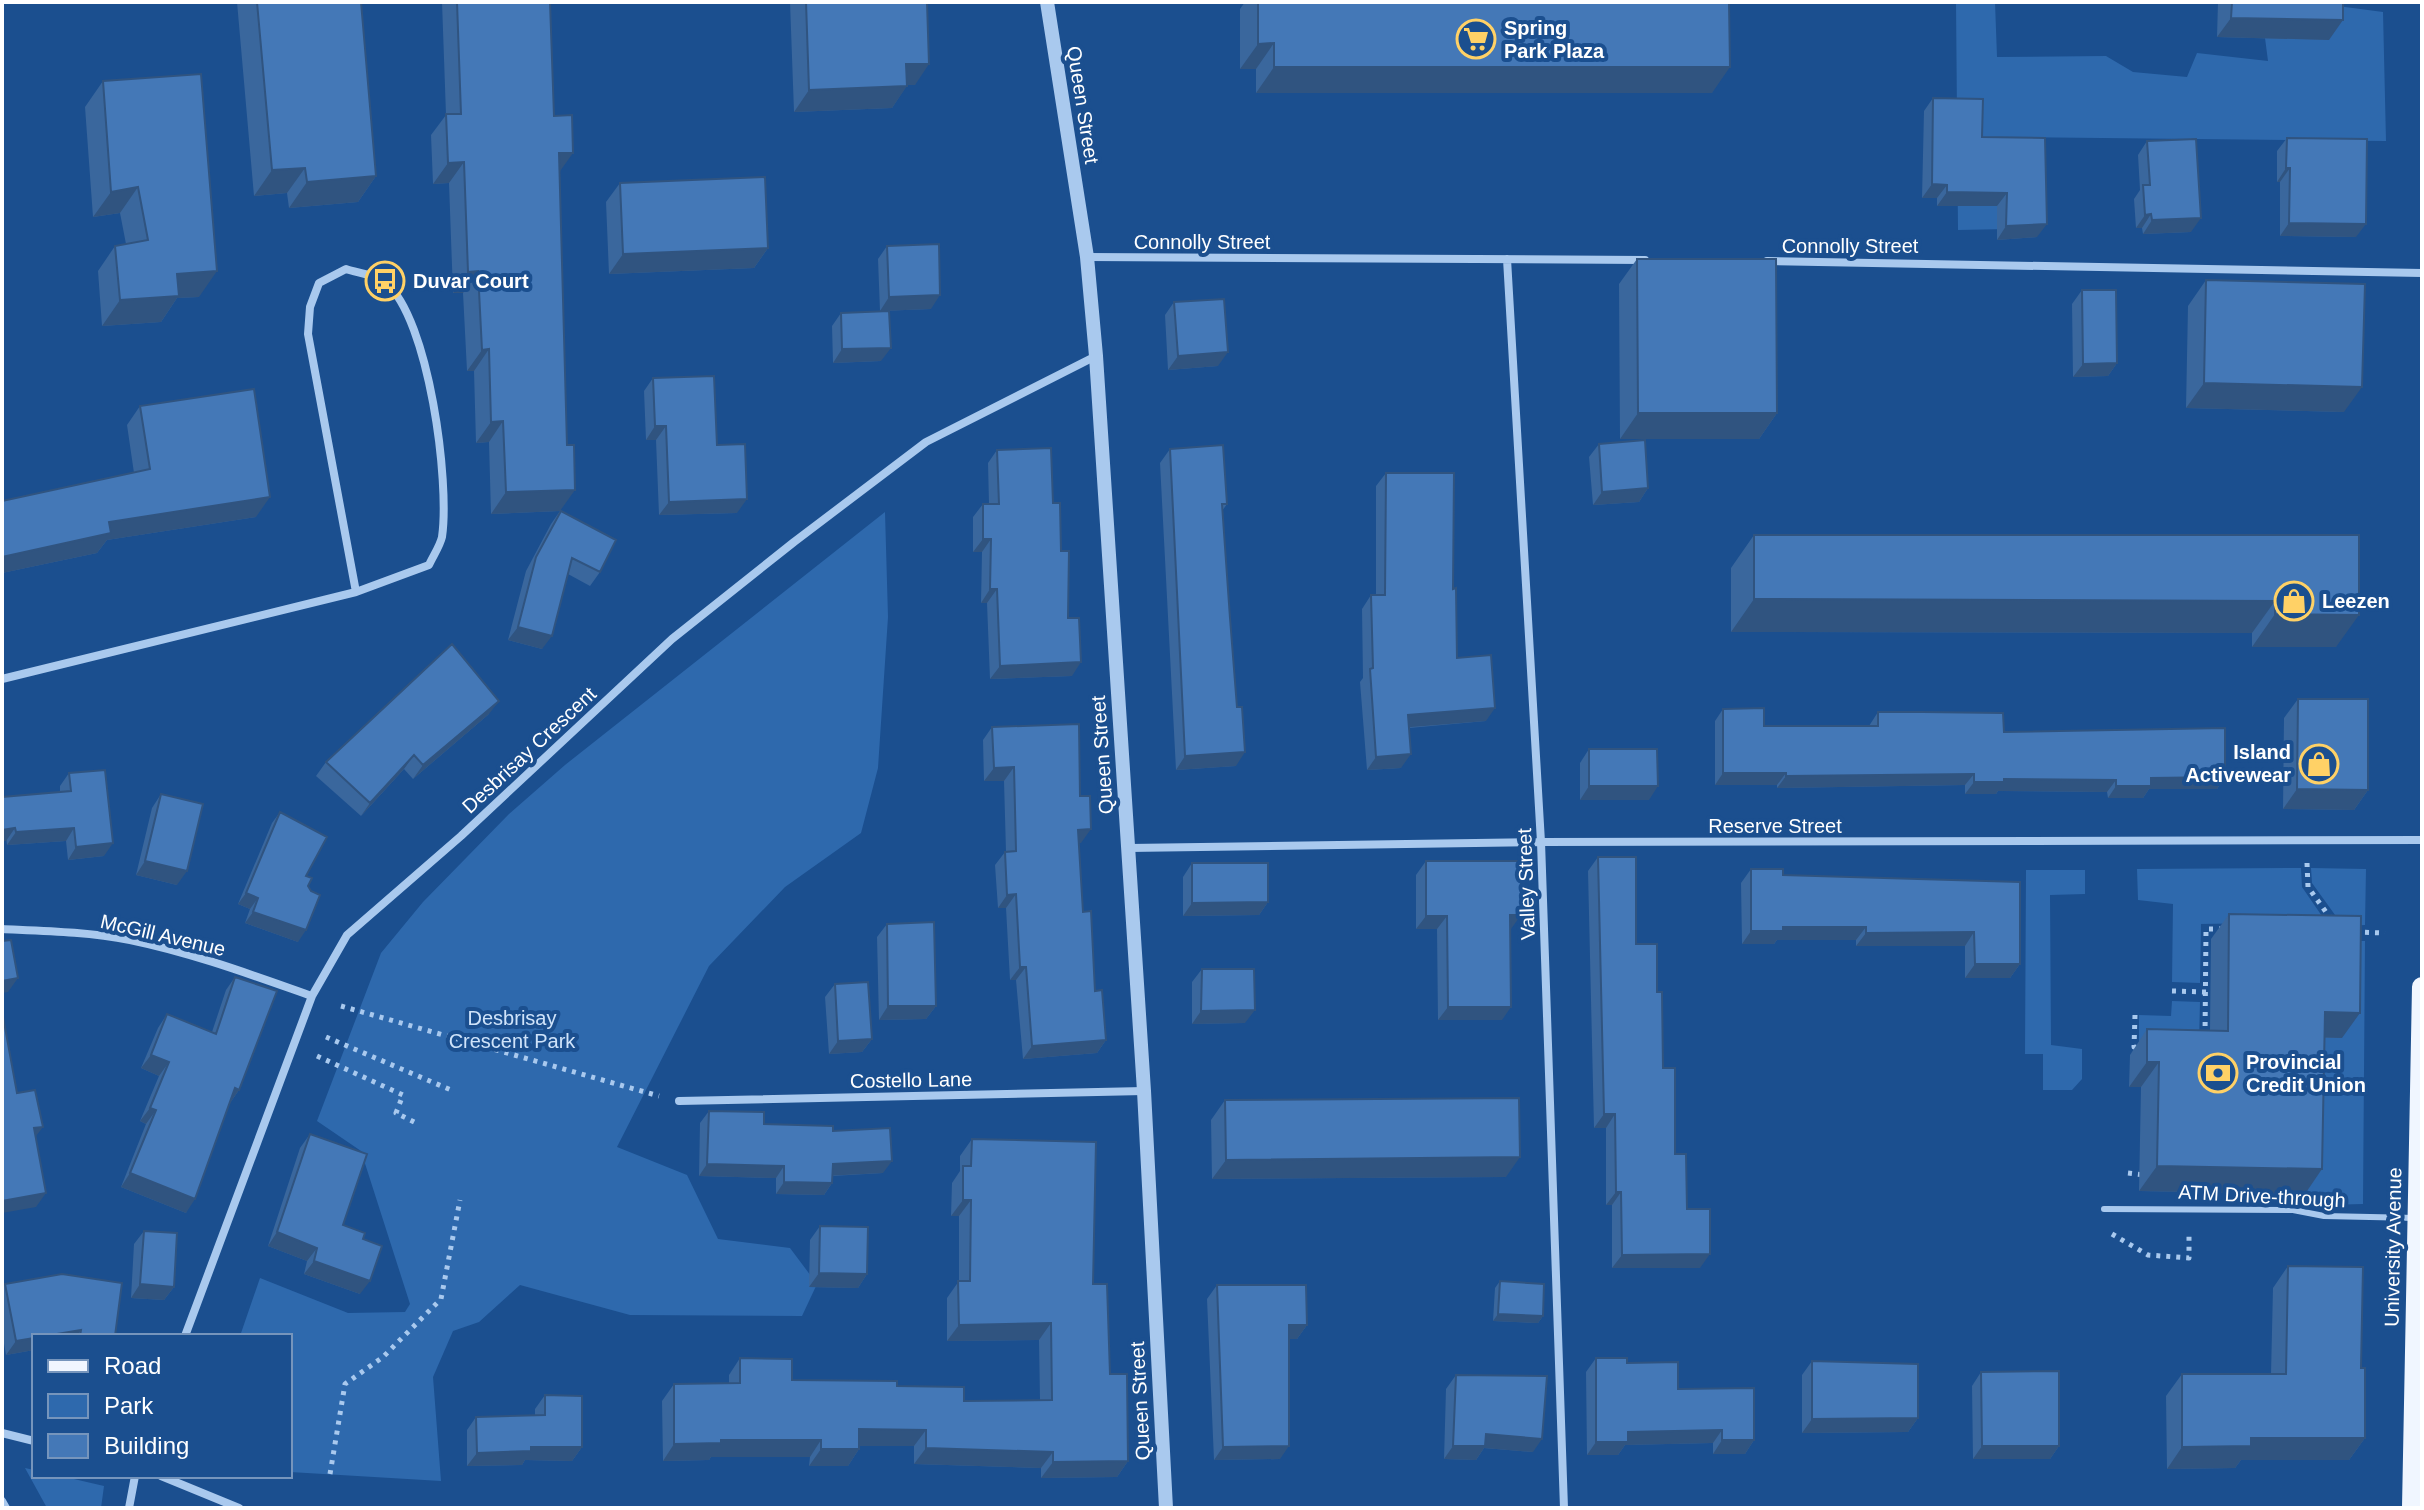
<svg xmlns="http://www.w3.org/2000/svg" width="2424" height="1510" font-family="Helvetica,sans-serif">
<rect width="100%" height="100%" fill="#1b4f8f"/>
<!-- green -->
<path fill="#2e69ad" d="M1956,2H1995L1997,57L2106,56L2133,72L2187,77L2197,53L2268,61L2265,38L2330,5L2383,12L2386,141L2007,137L2008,229L1958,230Z
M885,512L888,617L878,768L861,833L785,887L709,966L617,1147L687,1175L718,1239L790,1248L817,1284L802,1316L630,1315L520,1285L479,1322L453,1331L433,1377L441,1481L290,1472V1336H240L260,1278L348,1313L405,1312L410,1304L361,1151L317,1121L381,953L423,902L509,814L565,765Z
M2301,868L2302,887L2326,922L2201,924L2200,983L2172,982L2173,904L2138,900L2137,869Z
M2311,868L2366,869L2365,925L2343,926L2312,883Z
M2026,870H2085V894L2050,895L2051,1045L2082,1049V1079L2072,1090H2043V1054H2025Z
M2343,941H2365L2363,1204L2325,1205L2288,1198L2307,1060Z
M2172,1001L2200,1002L2199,1044L2139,1042V1015L2171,1016Z
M25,1468L34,1470V1476H61L104,1486L101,1508H47Z"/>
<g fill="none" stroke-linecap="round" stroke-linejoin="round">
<!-- path -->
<path stroke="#a9c9ee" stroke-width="5" stroke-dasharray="4 6" stroke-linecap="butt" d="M2307,863L2308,887L2331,919
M2355,932L2385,933
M2172,991L2206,992
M341,1006L659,1096
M2135,1015L2134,1047L2140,1048
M2205,1036L2206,929H2225
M326,1037L451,1090
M317,1056L403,1095L396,1113L416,1123
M2128,1173L2145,1175
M2112,1234L2148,1255L2189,1258V1232
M330,1474L345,1384L383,1357L441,1299L460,1200"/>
<!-- service -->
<path stroke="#a9c9ee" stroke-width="6" d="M2104,1209L2293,1210L2324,1216L2416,1218"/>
<!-- minor -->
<path stroke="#a9c9ee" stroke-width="8" d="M1087,257L1645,260
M1507,259L1541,842L1564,1508
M1767,261L2422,273
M2,679L356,592L429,565C433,556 440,546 442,537C450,482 429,319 386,283C377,275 358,273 346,269L319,283L310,307L308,334L356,592
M1129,848L1541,842L2422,840
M2,929C45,931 88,932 130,940C193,953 252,975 312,996
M679,1101L1144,1091
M185,1336L312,996L347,935L461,836L672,639L794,542L926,442L1096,356
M2,1433L34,1441
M161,1476L239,1508
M2,1501L6,1508
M129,1508L135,1476"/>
<!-- tertiary -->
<path stroke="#a9c9ee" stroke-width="14" d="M1047,2L1087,257L1096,356L1144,1091L1166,1508"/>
<!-- primary -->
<path stroke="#f0f6ff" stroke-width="20" d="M2412,1508L2422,987"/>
</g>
<!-- wall -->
<path fill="#3a679d" d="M237,2H361L376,176L358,202L289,208L287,193L254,196Z
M442,2H550L554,116L560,171L561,511L600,572L590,586L568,574L542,649L508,640L526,571L551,524L560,511L491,514L489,442L476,443L474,371H467L463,293H453L449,183L433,184L431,135L446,115Z
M790,2H927L915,85H907L892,108L794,112Z
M1245,2H1729L1712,93H1256V69H1240V9Z
M2218,2H2343L2329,40L2217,37Z
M103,81L199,297L177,298L161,322L102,326L98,271L115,246L126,244L120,213L93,217L85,107Z
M1933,98L1982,137L2037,237L1997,240V206H1937V198H1922L1924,111Z
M2287,138L2356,237L2280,236V182H2277V151Z
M2147,141L2191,232L2143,234L2142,228H2136L2134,199L2140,190L2138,155Z
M620,183L768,248L754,268L609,274L606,202Z
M887,246L931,309L880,311L878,259Z
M1637,259L1777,413L1759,439H1620L1619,284Z
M2206,280L2344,412L2186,408L2188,306Z
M2082,290L2117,363L2108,376L2073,377L2072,304Z
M1174,302L1218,366L1168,370L1165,315Z
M841,313L881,361L833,363L832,326Z
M653,378L717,445L737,513L659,515L656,440H646L644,391Z
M140,406L256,517L107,540L97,553L2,573V501L134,473L127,425Z
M1599,444L1648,488L1639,502L1593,505L1589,457Z
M1170,449L1227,504L1222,511L1236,766L1176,770L1160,463Z
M997,450L1053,503L1061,551L1068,618L1072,676L990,679L987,603H981L982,552H973V517L983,504H989L988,463Z
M1386,473L1453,589L1457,658L1486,721L1409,728L1401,768L1367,770L1360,682L1363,678L1362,609L1371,595H1376V486Z
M1754,535H2359L2336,647H2252V633L1731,632V568Z
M2298,699L2368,790L2354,810L2283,809L2284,718Z
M1723,709L1764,726H1869L1878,712L2004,732L2225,777L2217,789H2149L2143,798H2108L2107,792L1998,791L1996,794H1965V785L1777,788V785H1715V721Z
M489,714L413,779L404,769L361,816L316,776L326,762Z
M992,727L1081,843H1078L1083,912L1095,991L1106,1040L1097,1053L1023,1059L1016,980H1010L1006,908H998L995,865L1005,852H1006L1004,781H984L983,740Z
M1589,749L1649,800H1580V763Z
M69,773L104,856L68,860L66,841L7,845L2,797L60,792V786Z
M161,794L177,885L136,875L152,808Z
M280,812L306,876L308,886L298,942L245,923L250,909L238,904L272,823Z
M1598,857L1657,992L1663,1068L1675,1154L1700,1268H1612V1205H1606V1128H1594L1588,871Z
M1426,861L1511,929H1510L1502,1020H1438L1437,929H1416V875Z
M1192,863L1268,902L1259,915L1183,916V877Z
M1751,869L1783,875L2020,882V964L2010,978H1965V946H1856V940H1777L1774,944H1742L1741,883Z
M2229,914L2342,1038H2324L2305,1194L2139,1191L2141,1087H2129L2130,1055L2147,1029L2210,1031L2211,939Z
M887,924L936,1006L926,1019L879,1020L877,937Z
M1202,969L1245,1023L1192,1024V982Z
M235,977L239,1090L230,1103L186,1213L121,1187L146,1124L140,1121L159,1076L141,1068L158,1028L167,1014L212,1032L226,990Z
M835,984L872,1039L862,1052L829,1054L825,997Z
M1225,1100L1506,1177L1212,1179L1211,1120Z
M709,1111L764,1124L833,1131L883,1173L832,1176V1183L824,1195L776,1194V1178L699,1176L700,1123Z
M310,1134L343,1225L360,1294L304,1274L307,1261L268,1246L300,1148Z
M972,1139L1093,1284L1128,1461L1117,1477L1041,1478V1468L914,1464V1446H859V1449L848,1466H809L810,1457H711L709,1460L663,1461L662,1401L674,1384L729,1383V1375L740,1358L792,1380L897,1386L964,1401L1040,1400L1039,1340L947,1341V1298L959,1281V1216H951L952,1183L960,1171V1156Z
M820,1226L867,1274L858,1288L809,1287L810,1240Z
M144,1231L174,1287L164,1300L131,1298L134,1244Z
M2288,1266L2361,1368L2365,1438L2349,1460H2241L2235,1468L2167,1469L2166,1396L2182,1374H2271L2273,1288Z
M1500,1281L1543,1316L1538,1323L1493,1321L1495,1288Z
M5,1284L115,1336H34V1350L6,1355L2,1332V1289Z
M1217,1285L1307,1325L1297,1339H1289L1280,1459L1214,1460L1207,1299Z
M1596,1358L1627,1363L1678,1389L1754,1440L1745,1454H1713V1443L1625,1445L1618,1455H1587L1586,1372Z
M1812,1361L1918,1418L1908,1432L1802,1433V1375Z
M1981,1372L2059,1446L2050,1459H1973L1972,1386Z
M1456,1375L1533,1452L1484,1448L1476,1460L1444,1459L1446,1389Z
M545,1395L582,1447L572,1461L525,1460L522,1465L467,1466V1430L476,1417L535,1416V1409Z"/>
<!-- shaded-wall -->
<path fill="#305480" d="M2231,18L2343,20L2329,40L2217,37Z
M1274,43L1256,69H1240L1258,44Z
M906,64H929L915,85H891Z
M1274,67H1730L1712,93H1256Z
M907,86L892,108L794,112L809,90Z
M559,153H573L558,174Z
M464,162L449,183L433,184L448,163Z
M305,168L287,193L254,196L272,170Z
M2286,168H2290L2280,182H2277Z
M376,176L358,202L289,208L307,182Z
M1932,184L1947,185L1937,198H1922Z
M138,187L120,213L93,217L111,192Z
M1947,192L2007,193L1997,206H1937Z
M2151,214L2142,228H2136L2145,215Z
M2201,218L2191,232L2143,234L2152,220Z
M2289,223L2366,224L2356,237L2280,236Z
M2047,224L2037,237L1997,240L2006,226Z
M768,248L754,268L609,274L623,254Z
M217,271L199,297L177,298L161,322L102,326L120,300L177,274Z
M478,271L463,293H453L468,272Z
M940,295L931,309L880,311L889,297Z
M891,348L881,361L833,363L842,349Z
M489,349L474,371H467L482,350Z
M1228,352L1218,366L1168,370L1178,356Z
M2117,363L2108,376L2073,377L2083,364Z
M2204,383L2362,387L2344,412L2186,408Z
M1638,413H1777L1759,439H1620Z
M503,421L489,442L476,443L491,422Z
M655,426H666L656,440H646Z
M1648,488L1639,502L1593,505L1602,492Z
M575,490L560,511L491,514L506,492Z
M270,497L256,517L107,540L97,553L2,573V557L109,522Z
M747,499L737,513L659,515L669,502Z
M983,539H991L982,552H973Z
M990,589H997L987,603H981Z
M1754,599L2275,601L2252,633L1731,632Z
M2275,614L2359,615L2336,647H2252Z
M518,627L552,636L542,649L508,640Z
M1081,662L1072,676L990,679L1000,666Z
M499,701L489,714L413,779L423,765Z
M1495,708L1486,721L1399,728L1408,715Z
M1245,752L1236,766L1176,770L1185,756Z
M1411,754L1401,768L1367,770L1376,757Z
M414,755L404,769L361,816L370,803Z
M1014,767L1004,781H984L994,768Z
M1723,773H1786L1777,785H1715Z
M1974,774L1965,785L1777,788L1786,776Z
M2225,777L2217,789H2149L2143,798H2108L2116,786L2151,778Z
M2004,779L2116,780L2107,792L1998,791L1996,794H1965L1974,782Z
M1589,786H1658L1649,800H1580Z
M2297,789L2368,790L2354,810L2283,809Z
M15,828L6,841H2V830Z
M74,828L66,841L7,845L16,832Z
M1091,829L1081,843H1068L1078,830Z
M113,843L104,856L68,860L76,847Z
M145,861L187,871L177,885L136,875Z
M246,893L258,898L250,909L238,904Z
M1016,894L1006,908H998L1007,895Z
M1268,902L1259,915L1183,916L1192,903Z
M253,912L306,930L298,942L245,923Z
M1510,915H1521L1511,929H1500Z
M1426,916H1447L1437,929H1416Z
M1783,927H1866L1856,940H1777L1774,944H1742L1751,931Z
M1974,932L1965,946H1856L1866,933Z
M1975,964H2020L2010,978H1965Z
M1020,967H1026L1016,980H1010Z
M18,978L8,992L2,993V981Z
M888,1006H936L926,1019L879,1020Z
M1448,1007H1511L1502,1020H1438Z
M1255,1010L1245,1023L1192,1024L1201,1011Z
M2325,1012L2360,1013L2342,1038L2307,1037Z
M872,1039L862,1052L829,1054L838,1041Z
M1106,1040L1097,1053L1023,1059L1032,1046Z
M151,1055L169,1062L159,1076L141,1068Z
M2147,1062H2159L2141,1087H2129Z
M235,1088L239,1090L230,1103Z
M150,1108L156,1110L146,1124L140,1121Z
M1604,1114H1615L1606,1128H1594Z
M43,1127L33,1140L34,1128Z
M1520,1157L1506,1177L1212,1179L1226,1160Z
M892,1161L883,1173L824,1176L833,1164Z
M707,1164L784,1166L776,1178L699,1176Z
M2157,1166L2322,1169L2305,1194L2139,1191Z
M130,1173L195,1199L186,1213L121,1187Z
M784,1182L832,1183L824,1195L776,1194Z
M1616,1192H1621L1612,1205H1606Z
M46,1193L36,1207L2,1213V1201Z
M963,1200H971L959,1216H951Z
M277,1232L317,1248L307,1261L268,1246Z
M1710,1254L1700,1268H1612L1622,1255Z
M314,1261L370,1281L360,1294L304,1274Z
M819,1273L867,1274L858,1288L809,1287Z
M140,1284L174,1287L164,1300L131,1298Z
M1498,1314L1543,1316L1538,1323L1493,1321Z
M1051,1323L1039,1340L947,1341L959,1325Z
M1289,1325H1307L1297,1339H1279Z
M81,1330L77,1336H45Z
M34,1338V1350L6,1355L16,1341Z
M1918,1418L1908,1432L1802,1433L1812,1419Z
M859,1429L926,1430L914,1446H848Z
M1722,1430L1713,1443L1625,1445L1618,1455H1587L1596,1442L1628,1432Z
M1486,1434L1542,1439L1533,1452L1484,1448L1476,1460L1444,1459L1453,1446Z
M2251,1438H2365L2349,1460H2241L2235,1468L2167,1469L2182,1447Z
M721,1440H821L810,1457H711L709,1460L663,1461L674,1444Z
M1722,1440H1754L1745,1454H1713Z
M1289,1446L1280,1459L1214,1460L1223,1447Z
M1982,1446H2059L2050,1459H1973Z
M531,1447H582L572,1461L525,1460L522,1465L467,1466L477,1453Z
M926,1448L1053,1452L1041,1468L914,1464Z
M821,1449H859L848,1466H809Z
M1128,1461L1117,1477L1041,1478L1053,1462Z"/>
<!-- building -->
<path fill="#4478b7" stroke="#305480" stroke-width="2" d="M257,2H361L376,176L307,182L305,168L272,170Z
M457,2H550L554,116L572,115L573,153H559L567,445H574L575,490L506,492L503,421L491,422L489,349L482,350L478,271L468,272L464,162L448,163L446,114H461Z
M806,2H927L929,64H906L907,86L809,90Z
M1258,2H1729L1730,67H1274V43L1258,44Z
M2232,2H2343V20L2231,18Z
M201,74L217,271L177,274L179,296L120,300L115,246L148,240L138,187L111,192L103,81Z
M1933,98L1983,99L1982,137L2045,138L2047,224L2006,226L2007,193L1947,192V185L1932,184Z
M2287,138L2367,139L2366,224L2289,223L2290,168H2286Z
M2196,139L2201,218L2152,220L2151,214L2145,215L2143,185H2150L2147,141Z
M765,177L768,248L623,254L620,183Z
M939,244L940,295L889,297L887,246Z
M1637,259H1776L1777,413H1638Z
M2206,280L2365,284L2362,387L2204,383Z
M2082,290H2116L2117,363L2083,364Z
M1224,299L1228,352L1178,356L1174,302Z
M889,311L891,348L842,349L841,313Z
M714,376L717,445L745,444L747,499L669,502L666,426H655L653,378Z
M254,389L270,497L109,522L111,533L2,557V501L150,469L140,406Z
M1645,440L1648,488L1602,492L1599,444Z
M1223,445L1227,504H1222L1230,618L1237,707H1242L1245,752L1185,756L1170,449Z
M1051,448L1053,503H1060L1061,551H1069L1068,618H1079L1081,662L1000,666L997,589H990L991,539H983V504H999L997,450Z
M1386,473H1454L1453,589L1456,588L1457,658L1491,655L1495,708L1408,715L1411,754L1376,757L1370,669L1373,668L1371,595H1385Z
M561,511L616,540L600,572L572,558L552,636L518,627L536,557Z
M1754,535H2359V615L2275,614V601L1754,599Z
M452,644L499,701L423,765L414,755L370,803L326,762Z
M2298,699H2368V790L2297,789Z
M1764,708V726H1878V712H1923L2003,713L2004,732L2225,728V777L2151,778V786H2116V780L2004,779V782H1974V774L1786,776V773H1723V709Z
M1079,724L1080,796H1090L1091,829L1078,830L1083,912L1091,911L1095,991L1102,990L1106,1040L1032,1046L1026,967H1020L1016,894L1007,895L1005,852L1016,851L1014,767L994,768L992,727Z
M1589,749H1657L1658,786H1589Z
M105,770L113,843L76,847L74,828L16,832L15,828L2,830V797L71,791L69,773Z
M161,794L203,804L187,871L145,861Z
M280,812L327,837L306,876L312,878L308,886L311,891L320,895L306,930L253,912L258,898L246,893Z
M1598,857H1636V944H1657V992H1662L1663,1068H1675V1154H1686L1687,1209H1710V1254L1622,1255L1621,1192H1616L1615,1114H1604Z
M1426,861H1521V915H1510L1511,1007H1448L1447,916H1426Z
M1192,863H1268V902L1192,903Z
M1751,869H1783V875L2020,882V964H1975L1974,932L1866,933V927H1783V931H1751Z
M2229,914L2361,916L2360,1013L2325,1012L2322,1169L2157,1166L2159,1062H2147V1029L2228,1031Z
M934,922L936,1006H888L887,924Z
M11,940L18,978L2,981V941Z
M1202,969H1254L1255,1010L1201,1011Z
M235,977L277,991L239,1090L235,1088L195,1199L130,1173L156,1110L150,1108L169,1062L151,1055L167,1014L216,1034Z
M868,982L872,1039L838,1041L835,984Z
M2,1011L17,1093L35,1090L43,1127L34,1128L46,1193L2,1201Z
M1519,1098L1520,1157L1226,1160L1225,1100Z
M709,1111L764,1112V1124L833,1126V1131L890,1128L892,1161L833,1164L832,1183L784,1182V1166L707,1164Z
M310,1134L367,1154L343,1225L365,1233L363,1239L382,1246L370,1281L314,1261L317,1248L277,1232Z
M972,1139L1096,1142L1093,1284H1107L1110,1374H1127L1128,1461L1053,1462V1452L926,1448V1430L859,1429V1449H821V1440H721V1443L674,1444V1384L740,1383V1358L792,1359V1380L897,1381V1386L964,1387V1401L1052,1400L1051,1323L959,1325L958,1281H970L971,1200H963V1166H971Z
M820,1226L868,1227L867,1274L819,1273Z
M144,1231L177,1233L174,1287L140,1284Z
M2288,1266L2363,1267L2361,1368H2365V1438H2251V1446L2182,1447V1374H2286Z
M62,1274L122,1283L115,1336H80L81,1330L45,1336H34V1338L16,1341L5,1284Z
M1500,1281L1544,1284L1543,1316L1498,1314Z
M1217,1285H1306L1307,1325H1289V1446L1223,1447Z
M1596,1358H1627V1363L1678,1362V1389L1754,1388V1440H1722V1430L1628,1432V1442H1596Z
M1812,1361L1918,1364V1418L1812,1419Z
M2059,1371V1446H1982L1981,1372Z
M1456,1375L1547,1376L1542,1439L1486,1434L1485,1446H1453Z
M545,1395L582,1396V1447H531V1451L477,1453L476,1417L545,1415Z"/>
<!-- icons -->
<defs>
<symbol id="supermarket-ring" viewBox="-11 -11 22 22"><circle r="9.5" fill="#1b4f8f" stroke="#ffd166" stroke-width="1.5"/><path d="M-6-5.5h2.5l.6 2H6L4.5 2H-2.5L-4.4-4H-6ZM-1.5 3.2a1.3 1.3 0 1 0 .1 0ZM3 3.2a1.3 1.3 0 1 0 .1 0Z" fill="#ffd166"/></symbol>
<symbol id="bus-ring" viewBox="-11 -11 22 22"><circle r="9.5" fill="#1b4f8f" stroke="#ffd166" stroke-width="1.5"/><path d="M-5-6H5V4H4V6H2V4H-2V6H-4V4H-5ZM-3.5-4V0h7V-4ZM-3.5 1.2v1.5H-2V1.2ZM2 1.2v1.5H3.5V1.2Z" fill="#ffd166"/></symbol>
<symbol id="shop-ring" viewBox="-11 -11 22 22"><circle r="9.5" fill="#1b4f8f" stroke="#ffd166" stroke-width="1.5"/><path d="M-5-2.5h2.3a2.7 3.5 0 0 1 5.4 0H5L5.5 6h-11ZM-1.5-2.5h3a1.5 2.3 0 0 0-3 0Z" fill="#ffd166"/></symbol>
<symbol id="bank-ring" viewBox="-11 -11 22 22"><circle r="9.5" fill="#1b4f8f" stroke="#ffd166" stroke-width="1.5"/><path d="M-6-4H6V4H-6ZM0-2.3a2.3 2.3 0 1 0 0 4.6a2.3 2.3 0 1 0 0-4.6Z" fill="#ffd166"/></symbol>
</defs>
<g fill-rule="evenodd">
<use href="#supermarket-ring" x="1454" y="17" width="44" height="44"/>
<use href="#bus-ring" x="363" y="259" width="44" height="44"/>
<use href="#shop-ring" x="2272" y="579" width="44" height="44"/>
<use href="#shop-ring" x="2297" y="742" width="44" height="44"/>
<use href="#bank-ring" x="2196" y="1051" width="44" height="44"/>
</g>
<g text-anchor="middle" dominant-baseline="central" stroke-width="8" stroke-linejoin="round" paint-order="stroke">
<!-- poi labels -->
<g font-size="20" font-weight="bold" fill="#fff" stroke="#1b4f8f" text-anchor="start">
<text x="1504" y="28">Spring<tspan x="1504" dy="23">Park Plaza</tspan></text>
<text x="413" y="281">Duvar Court</text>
<text x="2322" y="601">Leezen</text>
<text x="2291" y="752" text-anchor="end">Island<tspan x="2291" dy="23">Activewear</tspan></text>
<text x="2246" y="1062">Provincial<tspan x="2246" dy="23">Credit Union</tspan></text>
</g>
<!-- street labels -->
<g font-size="20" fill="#fff" stroke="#1b4f8f">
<text transform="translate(1083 105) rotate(81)">Queen Street</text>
<text x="1202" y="242">Connolly Street</text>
<text x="1850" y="246">Connolly Street</text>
<text transform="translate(529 750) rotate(-43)">Desbrisay Crescent</text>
<text transform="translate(1102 755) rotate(-94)">Queen Street</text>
<text x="1775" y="826">Reserve Street</text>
<text transform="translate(1526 884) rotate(-92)">Valley Street</text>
<text transform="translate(163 935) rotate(13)">McGill Avenue</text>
<text transform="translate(911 1080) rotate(-1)">Costello Lane</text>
<text transform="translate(2262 1196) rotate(3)">ATM Drive-through</text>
<text transform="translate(2393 1247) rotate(-89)">University Avenue</text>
<text transform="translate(1140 1401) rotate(-93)">Queen Street</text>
</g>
<!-- park labels -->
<g font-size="20" fill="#cfe3fa" stroke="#1b4f8f">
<text x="512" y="1018">Desbrisay<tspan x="512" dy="23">Crescent Park</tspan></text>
</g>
</g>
<!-- border -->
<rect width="2424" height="1510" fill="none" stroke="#ffffff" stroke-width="8"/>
<!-- legend -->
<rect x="32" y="1334" width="260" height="144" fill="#1b4f8f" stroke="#7695bc" stroke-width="2"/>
<rect x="48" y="1360" width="40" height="12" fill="#f0f6ff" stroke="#7695bc" stroke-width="2"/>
<text x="104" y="1374" font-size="24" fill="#ffffff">Road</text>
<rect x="48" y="1394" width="40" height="24" fill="#2e69ad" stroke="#7695bc" stroke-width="2"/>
<text x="104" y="1414" font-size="24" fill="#ffffff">Park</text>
<rect x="48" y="1434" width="40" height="24" fill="#4478b7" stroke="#7695bc" stroke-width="2"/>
<text x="104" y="1454" font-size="24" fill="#ffffff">Building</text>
</svg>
